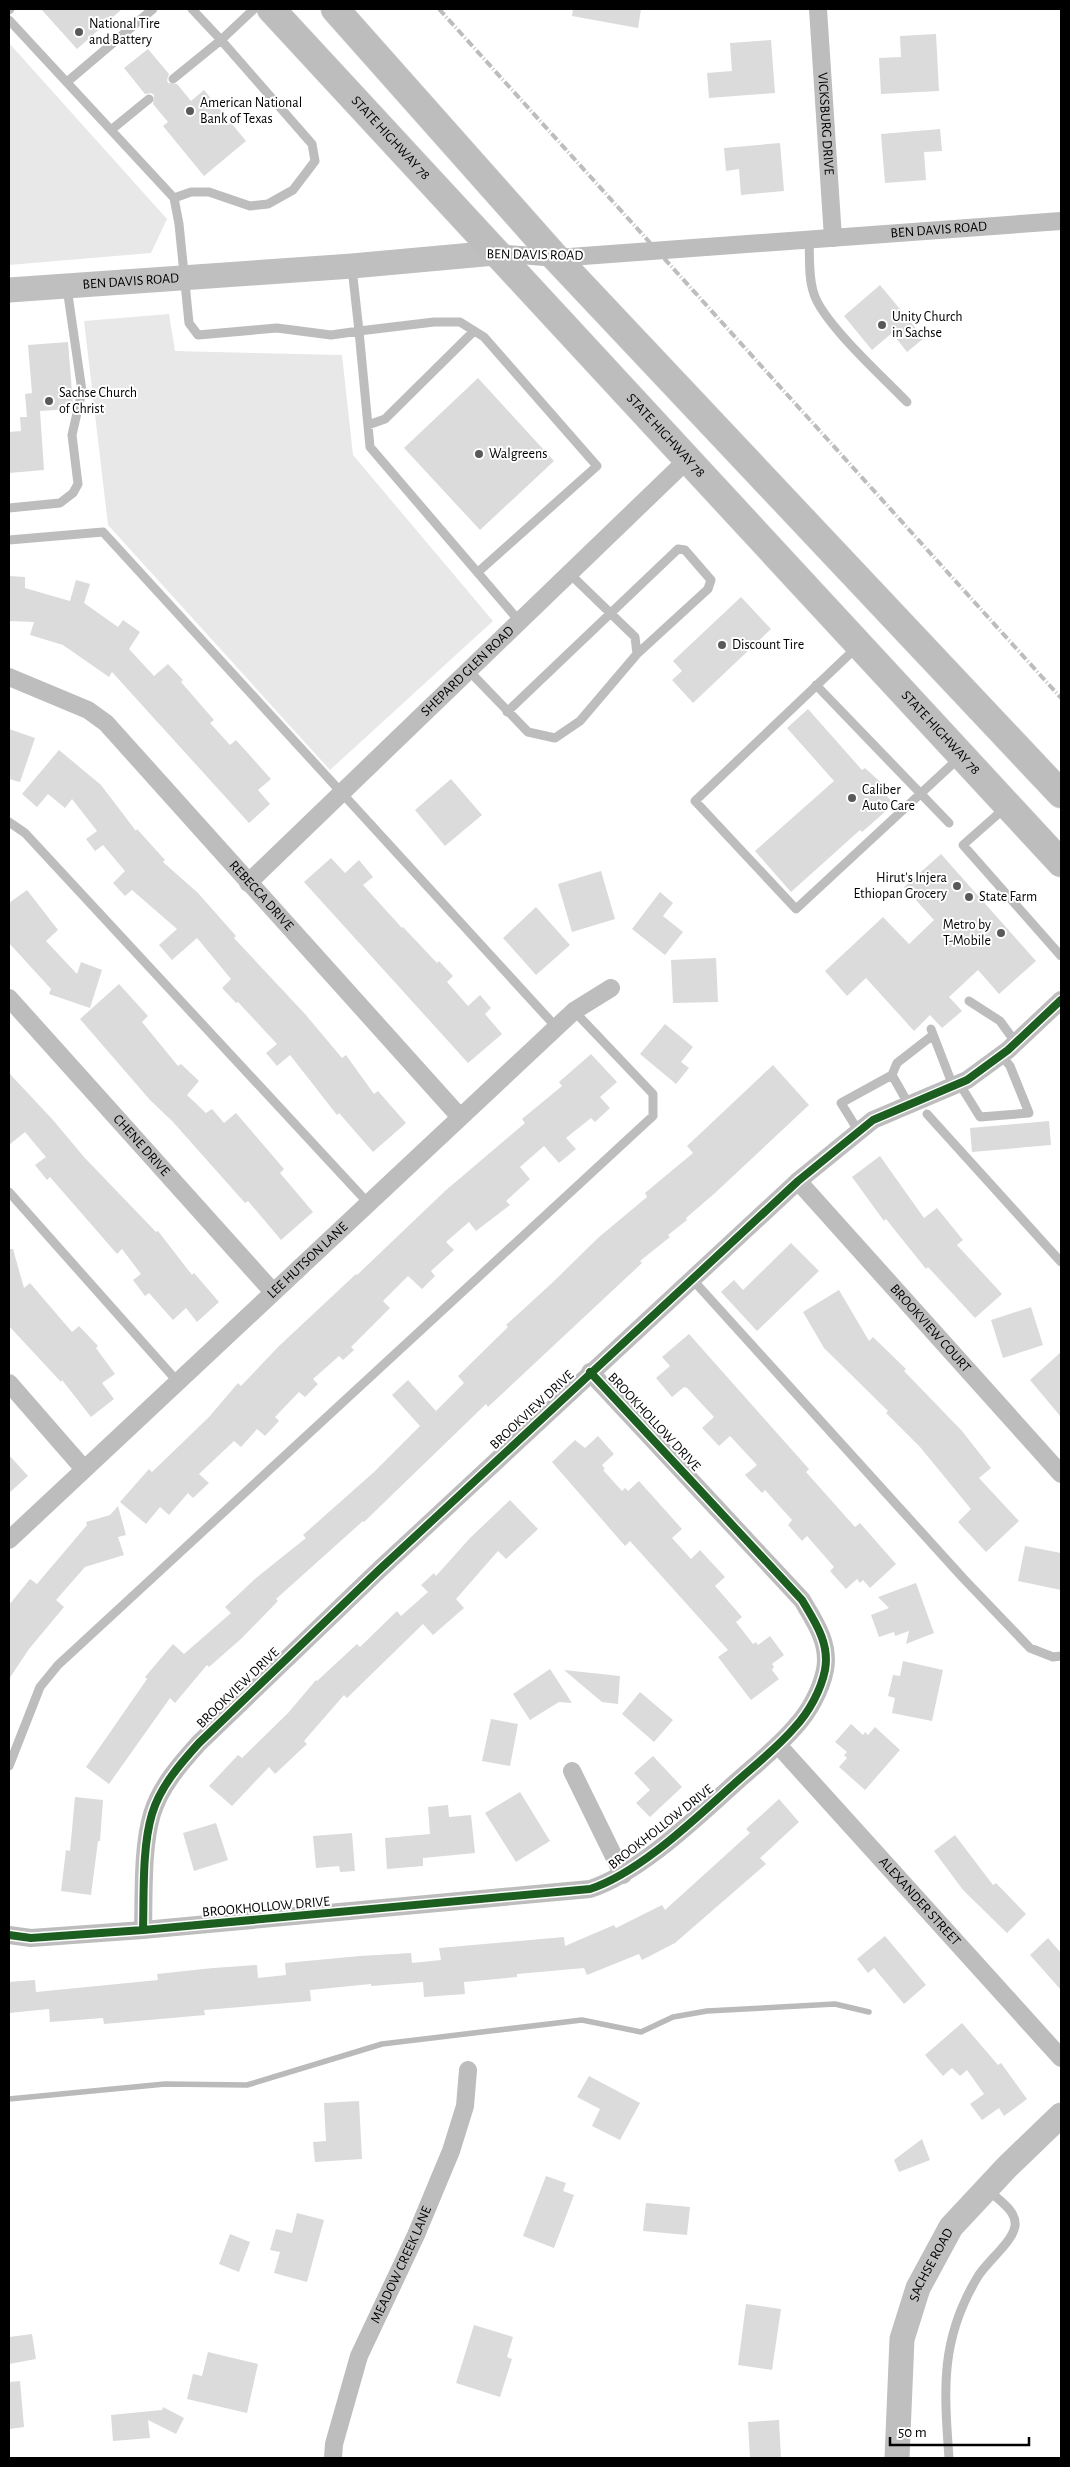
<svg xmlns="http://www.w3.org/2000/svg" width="1070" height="2467" font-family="'Alegreya Sans',sans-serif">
<rect width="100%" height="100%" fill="#fff"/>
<!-- green -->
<path fill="#e8e8e8" d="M9,43L167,219L151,253L9,265Z
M169,314L175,351L342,355L353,455L493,621L330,770L108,525L84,321Z"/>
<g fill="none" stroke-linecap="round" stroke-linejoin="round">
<!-- stream -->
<path stroke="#bababa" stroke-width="5.5" d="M9,2099L165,2084L247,2085L382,2044L582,2020L641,2032L673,2017L707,2011L835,2004L869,2012"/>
</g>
<!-- building -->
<path fill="#dbdbdb" d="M41,9H122L77,49Z
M573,9H641L638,28L572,16Z
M936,34L939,91L881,94L879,58L901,57L900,36Z
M771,40L775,93L709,98L707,73L732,71L730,43Z
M148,49L169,74L167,80L168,83L177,84L191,101L204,90L246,141L204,176L163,126L168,122L153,104L154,95L151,93L145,94L124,68Z
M940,129L942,151L924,152L926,180L885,183L881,134Z
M780,143L784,191L741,195L739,169L726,171L724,148Z
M880,285L924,338L907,352L892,333L872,350L844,316Z
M68,342L73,404L72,409L40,411L44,470L9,473V432L21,431L20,417H27L25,394L32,393L28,345Z
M478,378L554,461L480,530L404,448Z
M9,576L25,577V588L70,601L76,580L90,584L84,603L118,627L123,620L140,632L129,649L154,676L168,664L183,680L181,682L214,720L210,723L230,745L236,740L271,779L258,790L270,804L249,823L112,672L109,677L63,645L30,635L34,622L9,621Z
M741,597L771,629L693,703L672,680L682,671L673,661Z
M808,709L862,770L865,768L888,789L884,793L894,804L862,832L860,830L791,892L755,851L834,781L787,728Z
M9,729L35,738L20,782L9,779Z
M59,750L101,785L136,831L137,829L165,860L163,862L198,893L236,936L234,938L305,1014L342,1058L346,1055L374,1094L378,1091L406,1123L373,1152L339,1113L337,1115L290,1055L277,1066L266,1053L277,1044L238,1002L236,1003L222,988L231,979L197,938L172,960L159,945L177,929L132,890L125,896L113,883L125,871L103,845L95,851L86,839L97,831L72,799L65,808L48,794L37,807L22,794Z
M451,779L482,815L445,846L415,810Z
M941,854L1036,961L999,994L978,970L949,997L962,1011L942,1028L930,1015L914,1031L866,978L847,996L825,971L883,917L909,944L934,920L904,887Z
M331,858L345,873L359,860L373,877L363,885L402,928L403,927L437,963L439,961L453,976L447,982L468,1006L480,995L491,1008L485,1014L502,1034L468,1063L304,882Z
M601,871L615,919L572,932L558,884Z
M27,890L58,930L46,941L77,974L81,962L102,970L90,1008L49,994L51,989L9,943V903Z
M660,892L673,903L663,916L683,932L665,955L632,929Z
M536,907L570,945L536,975L503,938Z
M716,958L718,1002L673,1003L671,960Z
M119,984L148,1016L142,1022L178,1066L181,1064L199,1081L187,1095L206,1113L212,1109L224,1123L236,1113L284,1169L280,1173L313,1212L281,1240L248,1201L245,1203L173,1122L150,1100L80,1019Z
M665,1024L693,1047L681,1062L689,1068L676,1084L640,1054Z
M591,1054L617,1082L600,1097L610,1108L595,1122L591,1118L566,1138L576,1149L559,1163L544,1146L520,1167L530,1179L506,1201L510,1205L476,1231L469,1222L446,1242L454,1250L431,1271L435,1276L422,1289L408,1276L383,1301L390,1308L351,1347L354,1350L343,1360L339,1356L313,1379L318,1384L305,1397L299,1392L275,1417L279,1421L265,1436L257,1429L241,1447L234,1441L199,1474L209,1483L193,1498L188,1493L169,1515L160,1507L146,1524L120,1502L149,1469L152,1472L209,1417L238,1383L241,1386L279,1346L356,1274L357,1275L445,1191L525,1123L522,1119L562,1086L559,1082Z
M773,1065L809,1105L715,1193L686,1218L687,1220L668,1235L670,1237L640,1261L642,1263L488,1407L486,1404L364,1522L363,1521L276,1599L278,1601L242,1638L209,1667L207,1665L175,1703L170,1698L109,1784L86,1767L147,1679L145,1677L173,1644L184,1654L231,1613L225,1607L256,1578L306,1538L303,1535L374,1472L420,1426L392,1395L408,1380L436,1411L464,1383L458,1376L508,1327L506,1325L552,1283L599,1237L647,1197L645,1193L693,1153L687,1146Z
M9,1073L53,1120L84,1157L156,1232L158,1231L192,1275L194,1273L219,1302L197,1322L186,1308L173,1320L149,1293L145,1296L133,1280L141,1274L122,1249L117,1254L50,1177L47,1180L35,1165L46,1157L25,1132L9,1145Z
M1049,1121L1051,1145L972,1152L970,1128Z
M880,1156L924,1218L937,1208L963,1240L957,1245L1002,1294L975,1318L928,1267L926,1269L886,1219L884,1221L852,1177Z
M791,1243L819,1271L757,1331L721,1292L734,1280L743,1290Z
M9,1249H13L24,1288L30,1283L72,1332L79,1326L98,1346L96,1348L115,1374L102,1383L114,1399L91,1417L62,1380L61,1382L9,1326Z
M839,1290L869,1341L873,1337L906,1369L904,1371L962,1431L991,1468L979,1478L1019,1521L986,1552L958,1522L971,1509L920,1447L886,1413L888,1411L824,1348L803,1312Z
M1031,1307L1043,1345L1003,1358L991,1320Z
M689,1334L809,1469L806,1472L855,1527L860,1523L896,1564L870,1588L863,1580L860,1583L857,1579L846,1589L830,1571L834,1567L807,1536L802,1541L788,1525L792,1520L765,1490L762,1493L745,1475L757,1465L730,1436L719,1446L702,1428L714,1417L687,1388L684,1387L672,1397L656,1378L670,1366L662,1357Z
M1061,1352V1417L1030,1380Z
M598,1436L614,1454L602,1465L605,1469L603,1470L622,1491L625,1488L628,1491L639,1481L682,1529L672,1538L691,1559L700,1550L725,1577L715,1586L742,1617L736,1622L753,1644L756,1642L758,1645L770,1636L784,1655L772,1664L774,1667L772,1670L779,1679L751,1700L718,1657L728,1650L630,1541L625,1546L552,1462L575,1440L585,1448Z
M9,1455L28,1476L9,1493Z
M510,1500L538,1529L506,1559L498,1551L456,1599L464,1608L433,1635L423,1624L347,1698L344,1695L304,1741L307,1744L275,1774L269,1767L232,1806L209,1786L238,1755L242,1758L288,1713L316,1680L317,1681L357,1644L360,1647L397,1611L401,1616L428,1592L421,1585L434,1573L436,1576L470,1538Z
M118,1506L126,1535L118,1537L124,1555L85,1567L56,1600L64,1607L29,1649L9,1679V1605L30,1579L37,1584L87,1525L86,1522L110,1515Z
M1025,1546L1061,1553V1590L1018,1581Z
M916,1583L934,1633L906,1644L909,1631L895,1636L894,1632L879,1637L871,1615L889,1608L878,1597Z
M903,1661L943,1670L932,1721L892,1713L895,1698L888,1696L893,1675L900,1676Z
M550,1669L572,1703L559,1702L530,1720L513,1694Z
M564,1670L620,1676L618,1704L602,1702Z
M640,1692L673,1720L654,1742L622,1714Z
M491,1719L518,1724L510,1766L482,1761Z
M851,1724L863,1735L865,1732L868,1735L875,1727L900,1750L865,1790L839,1767L847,1758L844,1755L847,1752L835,1742Z
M653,1756L682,1787L650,1817L636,1803L650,1790L634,1773Z
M520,1792L550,1841L516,1862L485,1813Z
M75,1797L103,1800L100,1841H98L91,1895L61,1891L66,1850L70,1851Z
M779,1799L799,1822L760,1858L766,1864L675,1943L642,1960L639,1954L587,1975L584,1968L517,1974V1977L464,1982L465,1994L424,1997L423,1982L371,1986V1984L310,1990L311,2001L204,2010L205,2015L104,2024L103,2018L50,2022L49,2009L9,2013V1982L35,1980L36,1992L158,1980L157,1974L213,1968L257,1965L258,1978L286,1975L285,1963L360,1956L411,1953L412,1963L441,1960L439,1948L564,1937L565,1946L614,1925L616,1928L662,1905L665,1910L750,1833L746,1829Z
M448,1805L449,1817L471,1815L475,1853L423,1858V1866L387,1869L385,1838L430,1834L428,1807Z
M216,1823L228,1860L194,1871L183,1833Z
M352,1833L355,1871L340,1872L339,1866L316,1868L313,1836Z
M955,1835L993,1885L996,1883L1026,1914L1007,1933L963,1890L934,1851Z
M885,1936L926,1985L904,2004L874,1968L868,1973L857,1959Z
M1048,1938L1061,1953V1990L1030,1955Z
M962,2023L998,2065L1001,2063L1027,2099L1004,2116L999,2108L982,2120L970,2104L984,2094L967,2070L960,2076L952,2068L943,2076L925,2055Z
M589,2076L640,2103L620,2140L592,2126L600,2109L577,2097Z
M359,2101L362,2159L315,2162L313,2142L326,2141L324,2103Z
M922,2139L930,2160L899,2172L894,2160Z
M546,2176L566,2183L563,2191L574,2195L554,2248L523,2236Z
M646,2203L690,2207L687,2235L643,2231Z
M297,2213L324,2220L307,2282L274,2273L280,2252L270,2250L276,2229L292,2233Z
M230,2234L250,2242L239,2272L219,2264Z
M746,2304L781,2309L772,2370L738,2365Z
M474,2325L513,2337L507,2357L512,2359L500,2397L456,2383Z
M32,2334L36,2359L9,2364V2337Z
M208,2352L258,2364L247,2413L187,2399L193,2374L202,2376Z
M20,2381L24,2427L9,2429V2382Z
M163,2407L184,2418L176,2434L148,2420L150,2438L113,2441L111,2415L162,2410Z
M779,2420L781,2458H750L748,2422Z"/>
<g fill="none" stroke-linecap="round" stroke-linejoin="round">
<defs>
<g id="primary">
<path id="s12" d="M271,9L1061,863"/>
<path d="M335,9L556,258L1061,794"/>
</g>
</defs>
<!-- primary casing -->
<use href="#primary" stroke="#dbdbdb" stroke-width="29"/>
<!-- lane -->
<path stroke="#bdbdbd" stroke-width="9" d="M9,10L10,9
M9,20L174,198L179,224L189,323L198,335L277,328L331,335L359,331L370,447L520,622
M173,79L221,40L192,9
M67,82L153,9
M111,130L149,99
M174,198L191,192H209L250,206L268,204L293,190L315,161L312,144L221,40L254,9
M809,239C810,257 808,277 814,294C823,323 884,378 907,402
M352,268L359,331L434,322H460L484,337L597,466L478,572
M368,425L385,419L474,331
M9,508L60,503L73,493L78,484L72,435L82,391L67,288
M9,540L103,532L557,1028
M857,647L695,801L796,909L959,758
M469,671L528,732L555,738L580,721L637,654L635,637L570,574
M816,685L949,823
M507,712L678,549L685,550L711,580L708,589L637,654
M1006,807L963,845L1061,956
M9,822L25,833L369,1204
M969,1001L1000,1021L1016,1043
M931,1029L953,1086
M892,1075L897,1063L933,1035
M959,1083L980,1117L1029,1113L1010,1066L1001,1055
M927,1114L1061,1262
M859,1132L841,1103L892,1075L909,1105
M9,1192L177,1381
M692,1279L963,1578L1030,1648L1053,1657L1061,1656
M9,1766L40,1687L58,1665L653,1116V1094L574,1011
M949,2458C944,2389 940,2340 977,2278C985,2263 1013,2242 1015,2226C1017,2211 998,2199 989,2191"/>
<!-- street -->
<g stroke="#bdbdbd" stroke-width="18">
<path id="s1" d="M818,9L833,238"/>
<path id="s2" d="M495,253L556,258L1061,221"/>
<path id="s3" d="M9,677L88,710L106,723L460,1117"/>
<path id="s4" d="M248,883L687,460"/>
<path id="s5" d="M9,998L273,1292"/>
<path id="s6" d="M798,1181L1061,1474"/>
<path d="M9,1383L84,1469"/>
<path id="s7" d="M9,1540L574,1011L611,988"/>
<path id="s8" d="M778,1745L1061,2058"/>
<path d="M572,1771L623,1875"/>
<path d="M143,1930C144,1895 142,1847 152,1814C160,1787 180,1764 199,1743L379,1570L798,1181L873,1120L967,1080L1008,1050L1061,1000"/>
<path d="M9,1935L31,1938L143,1930L590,1889C639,1873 695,1819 734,1784C754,1766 777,1748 795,1727C809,1712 821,1690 825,1670C830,1643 815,1622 802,1600L590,1372"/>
<path id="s9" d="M333,2458L334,2444L359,2356L416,2235L451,2151L465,2106L468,2070"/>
</g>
<!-- secondary -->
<g stroke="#bfbfbf" stroke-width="25">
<path id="s10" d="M9,290L352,266L495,253"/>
<path id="s11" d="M897,2458L902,2339L918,2288L951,2227L1007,2167L1061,2115"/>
</g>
<!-- primary -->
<use href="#primary" stroke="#bdbdbd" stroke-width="28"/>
<!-- rail -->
<path stroke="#bdbdbd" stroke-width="4" stroke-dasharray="8 2.5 1 2.5" stroke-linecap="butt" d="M439,9L1061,698"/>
<defs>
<path id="cycleway" d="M143,1930C144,1895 142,1847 152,1814C160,1787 180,1764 199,1743L379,1570L798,1181L873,1120L967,1080L1008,1050L1061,1000
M9,1935L31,1938L143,1930L590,1889C639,1873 695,1819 734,1784C754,1766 777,1748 795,1727C809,1712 821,1690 825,1670C830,1643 815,1622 802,1600L590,1372"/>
</defs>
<!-- cycleway casing -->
<use href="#cycleway" stroke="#fff" stroke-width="11"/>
<!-- cycleway -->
<use href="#cycleway" stroke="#1b5e20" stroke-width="8"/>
</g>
<!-- markers -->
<g fill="#595959" stroke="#fff" stroke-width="2">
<circle cx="79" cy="32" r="5"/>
<circle cx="190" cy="111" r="5"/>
<circle cx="882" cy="325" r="5"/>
<circle cx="49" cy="401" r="5"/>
<circle cx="479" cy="454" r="5"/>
<circle cx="722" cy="645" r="5"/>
<circle cx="852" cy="798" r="5"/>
<circle cx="957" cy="886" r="5"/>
<circle cx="969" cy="897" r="5"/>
<circle cx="1001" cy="933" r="5"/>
</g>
<g text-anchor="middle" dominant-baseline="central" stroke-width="4" stroke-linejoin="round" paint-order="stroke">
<!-- poi labels -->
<g font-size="14" fill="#000" stroke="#fff" text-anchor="start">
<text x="89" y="24">National Tire<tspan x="89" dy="16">and Battery</tspan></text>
<text x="200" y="103">American National<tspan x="200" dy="16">Bank of Texas</tspan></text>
<text x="892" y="317">Unity Church<tspan x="892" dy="16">in Sachse</tspan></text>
<text x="59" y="393">Sachse Church<tspan x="59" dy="16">of Christ</tspan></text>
<text x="489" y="454">Walgreens</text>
<text x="732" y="645">Discount Tire</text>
<text x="862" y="790">Caliber<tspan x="862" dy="16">Auto Care</tspan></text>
<text x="947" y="878" text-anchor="end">Hirut's Injera<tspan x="947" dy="16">Ethiopan Grocery</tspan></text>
<text x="979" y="897">State Farm</text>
<text x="991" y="925" text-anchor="end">Metro by<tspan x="991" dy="16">T-Mobile</tspan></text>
</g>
<!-- street labels -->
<g font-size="14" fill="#000" stroke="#fff">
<text stroke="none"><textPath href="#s1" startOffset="115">VICKSBURG DRIVE</textPath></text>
<text stroke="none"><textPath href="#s12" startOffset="176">STATE HIGHWAY 78</textPath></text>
<text stroke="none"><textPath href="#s2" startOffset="445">BEN DAVIS ROAD</textPath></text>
<text transform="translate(535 255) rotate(1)">BEN DAVIS ROAD</text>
<text stroke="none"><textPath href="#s10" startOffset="122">BEN DAVIS ROAD</textPath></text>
<text stroke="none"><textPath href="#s12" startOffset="581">STATE HIGHWAY 78</textPath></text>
<text stroke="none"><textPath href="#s4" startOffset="305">SHEPARD GLEN ROAD</textPath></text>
<text stroke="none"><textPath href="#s12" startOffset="986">STATE HIGHWAY 78</textPath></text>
<text stroke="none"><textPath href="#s3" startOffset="340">REBECCA DRIVE</textPath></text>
<text stroke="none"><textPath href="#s5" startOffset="198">CHENE DRIVE</textPath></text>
<text stroke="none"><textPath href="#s7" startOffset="409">LEE HUTSON LANE</textPath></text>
<text stroke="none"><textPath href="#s6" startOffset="198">BROOKVIEW COURT</textPath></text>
<text transform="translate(532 1410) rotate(-43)">BROOKVIEW DRIVE</text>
<text transform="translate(654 1422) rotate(47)">BROOKHOLLOW DRIVE</text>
<text transform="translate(238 1688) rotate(-44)">BROOKVIEW DRIVE</text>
<text transform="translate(661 1827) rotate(-38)">BROOKHOLLOW DRIVE</text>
<text stroke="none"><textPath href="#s8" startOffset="211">ALEXANDER STREET</textPath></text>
<text transform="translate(266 1907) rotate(-5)">BROOKHOLLOW DRIVE</text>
<text stroke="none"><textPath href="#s9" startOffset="206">MEADOW CREEK LANE</textPath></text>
<text stroke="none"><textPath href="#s11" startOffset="199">SACHSE ROAD</textPath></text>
</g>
</g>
<!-- border -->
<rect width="1070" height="2467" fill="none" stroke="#000000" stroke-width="20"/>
<!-- scale -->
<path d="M890 2437v8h139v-8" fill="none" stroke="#000000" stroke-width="2.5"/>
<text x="898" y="2437" font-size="15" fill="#000000" stroke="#ffffff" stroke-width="4" paint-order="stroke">50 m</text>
</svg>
